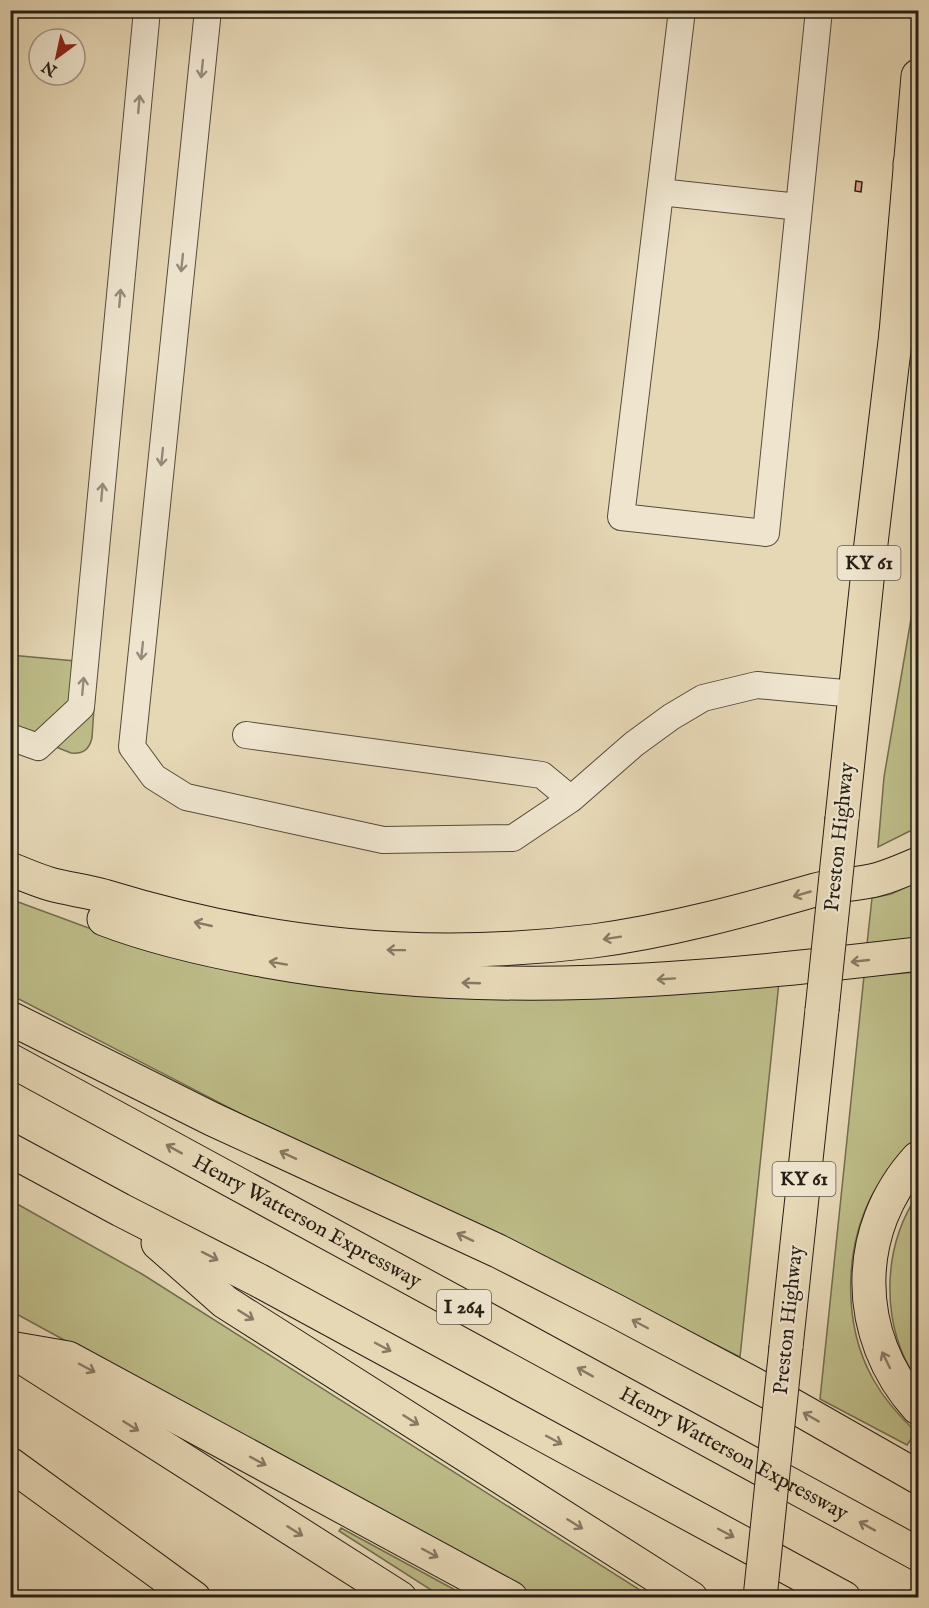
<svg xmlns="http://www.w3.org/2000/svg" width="929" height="1608" font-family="'IM FELL English',serif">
<rect width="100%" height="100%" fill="#e6d7b5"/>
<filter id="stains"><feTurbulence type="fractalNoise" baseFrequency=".00333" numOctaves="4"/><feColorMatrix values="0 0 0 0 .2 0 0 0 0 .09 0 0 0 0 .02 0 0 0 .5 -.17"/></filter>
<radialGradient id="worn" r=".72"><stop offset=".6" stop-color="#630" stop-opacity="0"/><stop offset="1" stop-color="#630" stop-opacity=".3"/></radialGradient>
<!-- green -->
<path fill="#bdbc88" stroke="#726d4e" stroke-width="1.5" d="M918,578V827L878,847L884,777Z
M10,655L97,663L92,738C89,750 83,754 71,753L11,729Z
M918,882V938L867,944L872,898L891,894Z
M10,899L105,934L174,955L779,982L740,1357L599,1286L315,1152L11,995Z
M918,972V1136C901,1155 883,1174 871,1197C844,1252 843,1325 873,1379C884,1399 899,1416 916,1432L907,1445L820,1399L864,976Z
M918,1194V1382C880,1326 881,1249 918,1194Z
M10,1200L142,1274L651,1597H534L11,1311Z
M341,1528L468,1597H442L339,1531Z"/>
<!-- building -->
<path fill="#e0a38c" stroke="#261e14" stroke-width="1.5" d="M856,181L862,182L861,192L855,191Z"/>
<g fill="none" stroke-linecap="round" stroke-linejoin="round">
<defs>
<path id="minor" d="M208,10L132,747L154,777L186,797L383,840L513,838L571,799L634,744L671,717L703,698L757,685L855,694
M682,10L621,517L766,533L819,10
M660,192L799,207
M246,735L542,775L571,799
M10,737L38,747L81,707L147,10"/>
<path id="major" d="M842,818L870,552L896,333L918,76
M786,1347L822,1010"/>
<g id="highway">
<path d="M910,164L918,165"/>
<path d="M896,333L918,298"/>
<path d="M10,869C23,874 36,880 50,884C68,889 86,891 104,896C267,946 423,962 593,941C668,931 742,911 815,890C836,884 859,885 879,879C893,875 906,869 918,864"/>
<path d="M104,919C156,939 211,951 266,961C487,1001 698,980 918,954"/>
<path d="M10,1018L212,1119L498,1251L614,1310L776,1396L918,1477"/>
<path id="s1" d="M10,1060L918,1554"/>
<path d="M10,1150L121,1210L258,1280L844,1598"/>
<path d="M918,1158C852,1230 853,1336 918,1408"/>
<path d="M158,1243L225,1302L691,1598"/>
<path d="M10,1348L68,1358L511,1598"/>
<path d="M20,1356L400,1598"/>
<path d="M10,1464L194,1598"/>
</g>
</defs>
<!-- minor casing -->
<use href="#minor" stroke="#564c3c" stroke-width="28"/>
<!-- major casing -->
<use href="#major" stroke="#261e14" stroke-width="35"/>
<!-- highway casing -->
<use href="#highway" stroke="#261e14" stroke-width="35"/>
<!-- minor -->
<use href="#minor" stroke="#efe5cf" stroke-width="26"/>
<!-- major -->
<use href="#major" stroke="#e6d7b5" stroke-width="33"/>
<!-- highway -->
<use href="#highway" stroke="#e6d7b5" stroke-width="33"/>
<defs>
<path id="major-bridge" d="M822,1010L842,818
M760,1598L786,1347"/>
</defs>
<!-- major-bridge casing -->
<use href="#major-bridge" stroke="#261e14" stroke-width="35" stroke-linecap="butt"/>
<!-- major-bridge -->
<use href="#major-bridge" stroke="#e6d7b5" stroke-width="33"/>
</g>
<!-- one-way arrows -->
<defs><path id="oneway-shaft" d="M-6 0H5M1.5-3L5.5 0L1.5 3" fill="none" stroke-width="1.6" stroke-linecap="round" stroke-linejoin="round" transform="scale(1.5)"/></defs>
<g stroke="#958b7b">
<use href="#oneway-shaft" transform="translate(202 69) rotate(96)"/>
<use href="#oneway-shaft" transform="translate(139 104) rotate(-85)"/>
<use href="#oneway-shaft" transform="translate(182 263) rotate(96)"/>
<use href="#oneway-shaft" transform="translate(120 298) rotate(-85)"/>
<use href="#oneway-shaft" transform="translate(162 457) rotate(96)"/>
<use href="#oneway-shaft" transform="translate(102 492) rotate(-85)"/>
<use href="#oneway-shaft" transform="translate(142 651) rotate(96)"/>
<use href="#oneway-shaft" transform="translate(83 686) rotate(-85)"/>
</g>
<g stroke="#867a64">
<use href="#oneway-shaft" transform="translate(802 894) rotate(164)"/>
<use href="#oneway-shaft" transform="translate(203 924) rotate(-167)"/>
<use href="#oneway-shaft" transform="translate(612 938) rotate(171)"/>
<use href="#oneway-shaft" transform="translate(396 950) rotate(-179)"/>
<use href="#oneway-shaft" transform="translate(860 961) rotate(174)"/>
<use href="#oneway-shaft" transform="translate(278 963) rotate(-170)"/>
<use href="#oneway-shaft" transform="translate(666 979) rotate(176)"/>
<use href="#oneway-shaft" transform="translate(471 983) rotate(-178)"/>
<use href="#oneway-shaft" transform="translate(174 1149) rotate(-151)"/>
<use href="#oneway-shaft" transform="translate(288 1155) rotate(-155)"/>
<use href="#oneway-shaft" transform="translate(465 1237) rotate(-155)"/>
<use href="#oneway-shaft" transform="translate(210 1256) rotate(27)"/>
<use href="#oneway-shaft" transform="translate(246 1315) rotate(32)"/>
<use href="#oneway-shaft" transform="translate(640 1324) rotate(-152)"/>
<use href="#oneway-shaft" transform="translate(383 1347) rotate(28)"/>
<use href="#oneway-shaft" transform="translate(886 1360) rotate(-116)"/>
<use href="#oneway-shaft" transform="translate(87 1368) rotate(28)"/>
<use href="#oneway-shaft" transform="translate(585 1372) rotate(-151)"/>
<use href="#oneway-shaft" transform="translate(811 1417) rotate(-150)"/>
<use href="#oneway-shaft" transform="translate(411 1420) rotate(32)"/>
<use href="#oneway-shaft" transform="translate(131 1426) rotate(32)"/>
<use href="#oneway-shaft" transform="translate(554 1440) rotate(28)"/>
<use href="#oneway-shaft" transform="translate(258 1461) rotate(28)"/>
<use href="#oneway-shaft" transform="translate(575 1524) rotate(32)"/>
<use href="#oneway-shaft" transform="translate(867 1526) rotate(-151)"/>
<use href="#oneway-shaft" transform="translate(295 1531) rotate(32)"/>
<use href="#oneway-shaft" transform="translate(726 1533) rotate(28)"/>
<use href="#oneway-shaft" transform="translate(430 1553) rotate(28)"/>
</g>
<g text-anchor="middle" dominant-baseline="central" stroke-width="4.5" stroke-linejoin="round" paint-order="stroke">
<!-- shield labels -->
<g fill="#efe5cf" stroke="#625a4c" stroke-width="1.5">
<rect x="837.5" y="546" width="63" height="34" rx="4.5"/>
<rect x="772.5" y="1162" width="63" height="34" rx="4.5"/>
<rect x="437" y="1290" width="54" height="34" rx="4.5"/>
</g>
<g font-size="20" font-weight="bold" fill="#261e14">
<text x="869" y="563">KY 61</text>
<text x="804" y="1179">KY 61</text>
<text x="464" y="1307">I 264</text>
</g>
<!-- street labels -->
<g font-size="21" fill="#261e14" stroke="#efe5cf">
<text transform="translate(840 837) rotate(-84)">Preston Highway</text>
<text stroke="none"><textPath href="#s1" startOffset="338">Henry Watterson Expressway</textPath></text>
<text transform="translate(789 1320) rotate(-84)">Preston Highway</text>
<text stroke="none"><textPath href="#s1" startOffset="824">Henry Watterson Expressway</textPath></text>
</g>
</g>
<!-- margin -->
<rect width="929" height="1608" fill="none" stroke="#e6d7b5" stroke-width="36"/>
<rect x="12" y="12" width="905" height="1584" fill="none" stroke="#261e14" stroke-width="3"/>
<rect x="18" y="18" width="893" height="1572" fill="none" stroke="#261e14" stroke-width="1.5"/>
<!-- north arrow -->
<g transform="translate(57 57) rotate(213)"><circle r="28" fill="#efe5cf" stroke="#9f9584" stroke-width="1.5"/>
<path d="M0-4.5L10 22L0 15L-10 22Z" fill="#8f2418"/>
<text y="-9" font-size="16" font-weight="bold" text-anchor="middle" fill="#261e14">N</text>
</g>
<rect width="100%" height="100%" filter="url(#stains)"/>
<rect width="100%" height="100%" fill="url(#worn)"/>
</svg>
